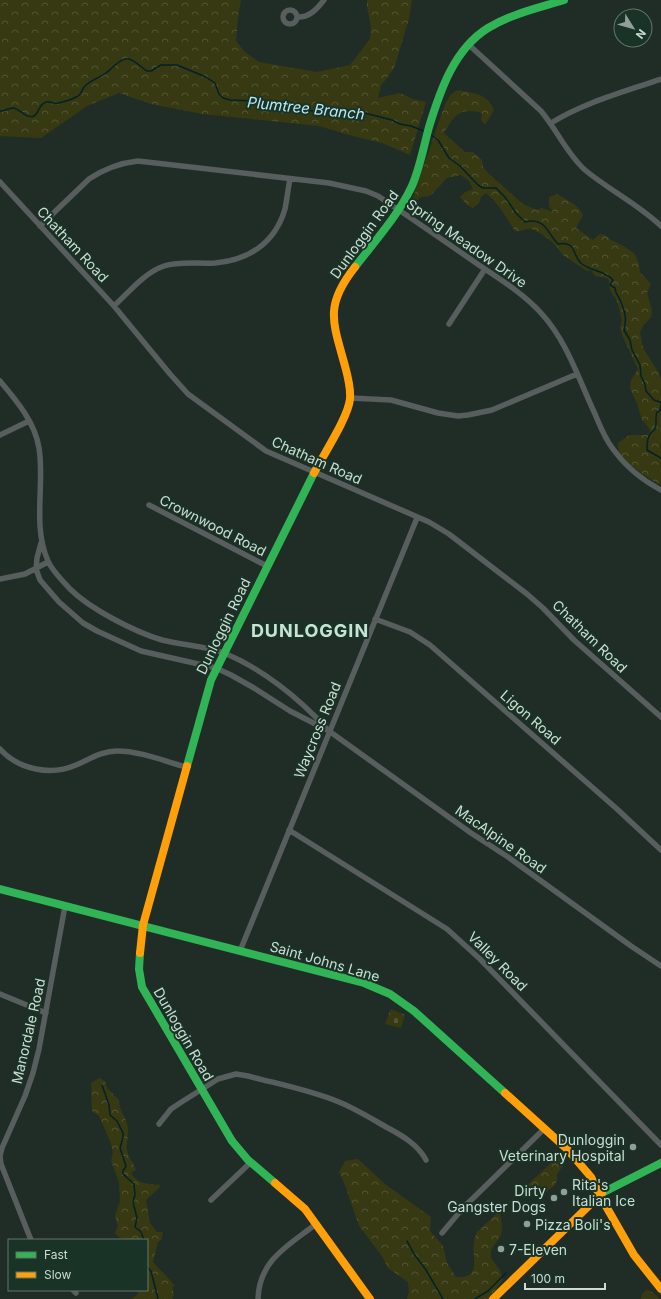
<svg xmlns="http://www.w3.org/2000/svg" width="661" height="1299" font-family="Inter,sans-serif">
<defs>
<pattern id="forest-crowns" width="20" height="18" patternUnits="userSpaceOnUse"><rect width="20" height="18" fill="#363912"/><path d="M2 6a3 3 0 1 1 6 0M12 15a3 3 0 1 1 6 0" fill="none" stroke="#525534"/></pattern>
<pattern id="cemetery-stones" width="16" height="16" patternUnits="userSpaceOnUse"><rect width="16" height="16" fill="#363912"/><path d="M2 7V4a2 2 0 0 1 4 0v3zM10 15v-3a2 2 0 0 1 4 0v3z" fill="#525534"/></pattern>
</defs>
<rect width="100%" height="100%" fill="#202d27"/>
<!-- forest -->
<path fill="url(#forest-crowns)" d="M0,0H241L238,18L236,41L245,52L259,62L317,72L350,65L370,39L371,27L367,7V0H412L409,19L394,68L381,86L378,98L400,93L413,99L426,102L410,155L382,143L349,135L319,126L202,114L151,104L119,93L87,106L41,138L0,136Z
M458,90C474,94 486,92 494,110L485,125L481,120L482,114C479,111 475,112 470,111C455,111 451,122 444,133L465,152H473L482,160L483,167L489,174L523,204L537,210L542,208L553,212L549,206V197L557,194C567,200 578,204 583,215L576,228L593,240L600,234L605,235L611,240L622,245L635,254L639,264L640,272L651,284L647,293L652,310L651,317L643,326L640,332L643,348L657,370L661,379V485C650,480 626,463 620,453C618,450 618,446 618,443L629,435H647L650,432L649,428L642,420L637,403L630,389L631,380L638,369L622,335L620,327L622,320C620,315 620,310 618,304C615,294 608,294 609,280L606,278L595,276L591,270L587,271L563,255C560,252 559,250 557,247C552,241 538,230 530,229C524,228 521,233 515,231C505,216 500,205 486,193L481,197L479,203L473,208L467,205L460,197L465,192L473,189L469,181L461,175L447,178L430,196L421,197L416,201L412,200L445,104L451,94Z
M99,1078L105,1081L107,1088L119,1100C119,1111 126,1117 128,1127C129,1135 126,1142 127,1150C129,1160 133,1161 136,1170L131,1172C135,1184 150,1184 160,1185L159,1188L146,1200L150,1223L157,1232H163L162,1239L158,1242L153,1262C160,1270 168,1277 175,1286L172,1287L174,1295L172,1299H131L137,1295L139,1290H147V1240C135,1240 122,1243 115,1233L118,1226L115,1216L120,1201L119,1182L111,1161L113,1152L110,1141L99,1116L92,1111L91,1083Z
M557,1155L562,1157L565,1163L557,1174V1181L554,1186L543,1194L535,1189C520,1188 510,1203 500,1213L502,1226L501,1235L491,1250V1258L500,1270L503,1280L489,1299H407L409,1291L408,1282L388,1268L382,1256L359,1226L345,1185L339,1172L345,1161L358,1159L385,1184L431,1217L430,1231L443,1246L447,1263L456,1277C483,1279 471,1256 474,1241C474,1238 476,1235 477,1232L551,1163Z
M646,1290L651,1291L660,1299H640L641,1298L642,1294Z"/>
<!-- cemetery -->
<path fill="url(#cemetery-stones)" d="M391,1009L405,1015L401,1028L385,1024Z"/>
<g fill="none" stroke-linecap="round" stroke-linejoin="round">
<!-- stream -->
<path stroke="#032227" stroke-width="1.5" d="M0,111C5,112 9,107 14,108C21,110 26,119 34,116C39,113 39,104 46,102C49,101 54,104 58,103C63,102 71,100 76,97C82,95 81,90 85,86C91,80 99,78 106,73C112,69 121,57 129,59C136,61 142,68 147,71H151L161,65H177L206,77L215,83L219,94L223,98L230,100L258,101L284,108L307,111L353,110L392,120L400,124L411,126L424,131
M431,135L438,140L449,158L460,166L478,185L483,188H496L505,197L516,213L525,222C546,217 547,233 558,244C578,241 571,255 582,264C591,271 606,271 613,280L610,285L615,288C615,294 619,296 620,300C625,311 627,319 624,330L630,340L632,350L640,365L641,376L645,384L646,391L654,400L660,402L661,404
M661,404L660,411L657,412C655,417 657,425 655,429C654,431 651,432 650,434C647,438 647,445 647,450L661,458
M102,1085L109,1105L110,1115L117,1121L123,1133V1137L120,1148L126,1166L123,1171V1174L134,1184L135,1195L133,1202L137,1218L135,1227L141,1232L144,1240
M407,1241L414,1254L426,1270L443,1299
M147,1267L151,1271L158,1299
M475,1299L488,1291L506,1273"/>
<!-- street -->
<path stroke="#585d5d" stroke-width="5.5" d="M283 17a7 7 0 1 1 14 0a7 7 0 1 1-14 0Z
M297,17C309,18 317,9 324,0
M468,44L541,111C557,130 567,154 585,170C609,190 638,204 661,226
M551,123C585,102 624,92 661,79
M0,182L114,306L170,374L188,394L266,451L429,522L449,534L527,594L543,608L574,640L661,717
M40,226L89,179C104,169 120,163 138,161L329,183L366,191L378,196C411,218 443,240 476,263C498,278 523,293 541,313C567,341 579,380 595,414C600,426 605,439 613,449C626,467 642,480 661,490
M114,306C129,292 144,273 164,266C180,261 198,264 215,263C249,260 275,243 285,209C287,199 288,189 290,179
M449,324L485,269
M0,381C16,400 35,422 39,448C45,485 32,525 48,561C52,571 63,581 70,589C90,609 135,632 162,640C182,645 205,646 224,653C261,668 299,698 326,728
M350,398L391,400L438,413L458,416L468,415L492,410L577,374
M0,435L29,421
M149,505L267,566
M41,543L37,558L36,569L40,580L59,602L83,623L97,631L141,651L216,668L231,675L254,688L290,711L329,731L471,833L508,857L631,946L661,966
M0,579L25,574L48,562
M375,619L410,632L430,645L617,809L661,850
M0,749C19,770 51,776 76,765C90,759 102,751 117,751C140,751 164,761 186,767
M289,830L447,929L480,959L661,1145
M240,951L417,518
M0,994L46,1013
M159,1124L171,1109L180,1103L218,1079L236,1074L248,1076C278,1084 310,1090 339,1102C356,1109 372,1119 388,1128C403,1136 418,1145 426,1160
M0,1156L2,1148L25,1096L33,1073L39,1049L65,906
M0,1156L1,1164L31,1240
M211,1200L250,1163
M442,1233L463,1208L544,1129
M73,1290L76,1293
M258,1299C259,1260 289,1245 316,1224"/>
<!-- fast -->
<path stroke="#30b455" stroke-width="8" d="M355,267C374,242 397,217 411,188C419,172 424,145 429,127C440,91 454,49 488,28C511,14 538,8 564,0
M187,766L211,680L314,473
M0,889L364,983L390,994L414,1011L505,1093
M140,953L139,969L142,987L232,1141L248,1160L275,1183
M602,1193L661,1163"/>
<!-- slow -->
<path stroke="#ff9f0a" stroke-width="8" d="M314,473C323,455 348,418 350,399C351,388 348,377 345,366C333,322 324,306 355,267
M140,953L143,925L187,766
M505,1093L567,1149L591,1177L599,1194L634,1255L661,1289
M275,1183L305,1209L370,1299
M493,1299L602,1193"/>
</g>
<!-- markers -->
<g fill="#909f97" stroke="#1a3327" stroke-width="1.5">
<circle cx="633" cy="1147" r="4"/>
<circle cx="564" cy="1192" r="4"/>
<circle cx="554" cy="1198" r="4"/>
<circle cx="527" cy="1224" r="4"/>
<circle cx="501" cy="1249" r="4"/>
</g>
<g text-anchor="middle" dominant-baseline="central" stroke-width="4" stroke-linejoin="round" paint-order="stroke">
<!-- street labels -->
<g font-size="14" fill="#cddcd3" stroke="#1a3327">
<text transform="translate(364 234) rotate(-54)">Dunloggin Road</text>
<text transform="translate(467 243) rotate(35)">Spring Meadow Drive</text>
<text transform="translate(73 244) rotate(47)">Chatham Road</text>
<text transform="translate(317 460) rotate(24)">Chatham Road</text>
<text transform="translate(213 525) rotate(27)">Crownwood Road</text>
<text transform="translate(223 626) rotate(-64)">Dunloggin Road</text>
<text transform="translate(590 636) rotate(44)">Chatham Road</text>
<text transform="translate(531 717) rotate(41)">Ligon Road</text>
<text transform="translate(317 730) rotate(-68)">Waycross Road</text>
<text transform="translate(501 839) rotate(35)">MacAlpine Road</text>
<text transform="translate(325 961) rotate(16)">Saint Johns Lane</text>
<text transform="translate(498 961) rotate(45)">Valley Road</text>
<text transform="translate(28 1031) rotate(-77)">Manordale Road</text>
<text transform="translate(184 1034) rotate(60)">Dunloggin Road</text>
</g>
<!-- poi labels -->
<g font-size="14" fill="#cddcd3" stroke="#1a3327" text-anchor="start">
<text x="625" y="1139" text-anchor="end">Dunloggin<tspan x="625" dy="16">Veterinary Hospital</tspan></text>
<text x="572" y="1184">Rita's<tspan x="572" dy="16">Italian Ice</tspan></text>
<text x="546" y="1190" text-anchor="end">Dirty<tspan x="546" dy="16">Gangster Dogs</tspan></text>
<text x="535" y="1224">Pizza Boli's</text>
<text x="509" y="1249">7-Eleven</text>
</g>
<!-- water labels -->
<g font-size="15" font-style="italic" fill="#b8ecf6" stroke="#1a3327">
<text transform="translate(306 108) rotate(6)">Plumtree Branch</text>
</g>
<!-- district labels -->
<g font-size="18" font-weight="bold" letter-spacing="1" fill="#c6e3d3" stroke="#1a3327">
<text x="310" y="630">DUNLOGGIN</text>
</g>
</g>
<!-- legend -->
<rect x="8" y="1239" width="140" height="52" fill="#1a3327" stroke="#62776c"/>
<rect x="16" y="1252" width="20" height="6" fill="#30b455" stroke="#62776c"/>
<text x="44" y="1259" font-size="12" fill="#cddcd3">Fast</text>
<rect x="16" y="1272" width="20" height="6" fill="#ff9f0a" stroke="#62776c"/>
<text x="44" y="1279" font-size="12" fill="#cddcd3">Slow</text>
<!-- north arrow -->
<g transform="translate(633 28) rotate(127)"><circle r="19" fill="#1a3327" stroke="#62776c"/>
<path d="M0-3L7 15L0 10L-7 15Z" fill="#909f97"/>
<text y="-6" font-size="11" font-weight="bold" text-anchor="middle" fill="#cddcd3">N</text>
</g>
<!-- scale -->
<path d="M525 1283v6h80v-6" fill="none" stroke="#cddcd3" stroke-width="2"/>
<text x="531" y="1283" font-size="12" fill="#cddcd3" stroke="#1a3327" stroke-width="3" paint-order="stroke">100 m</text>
</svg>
